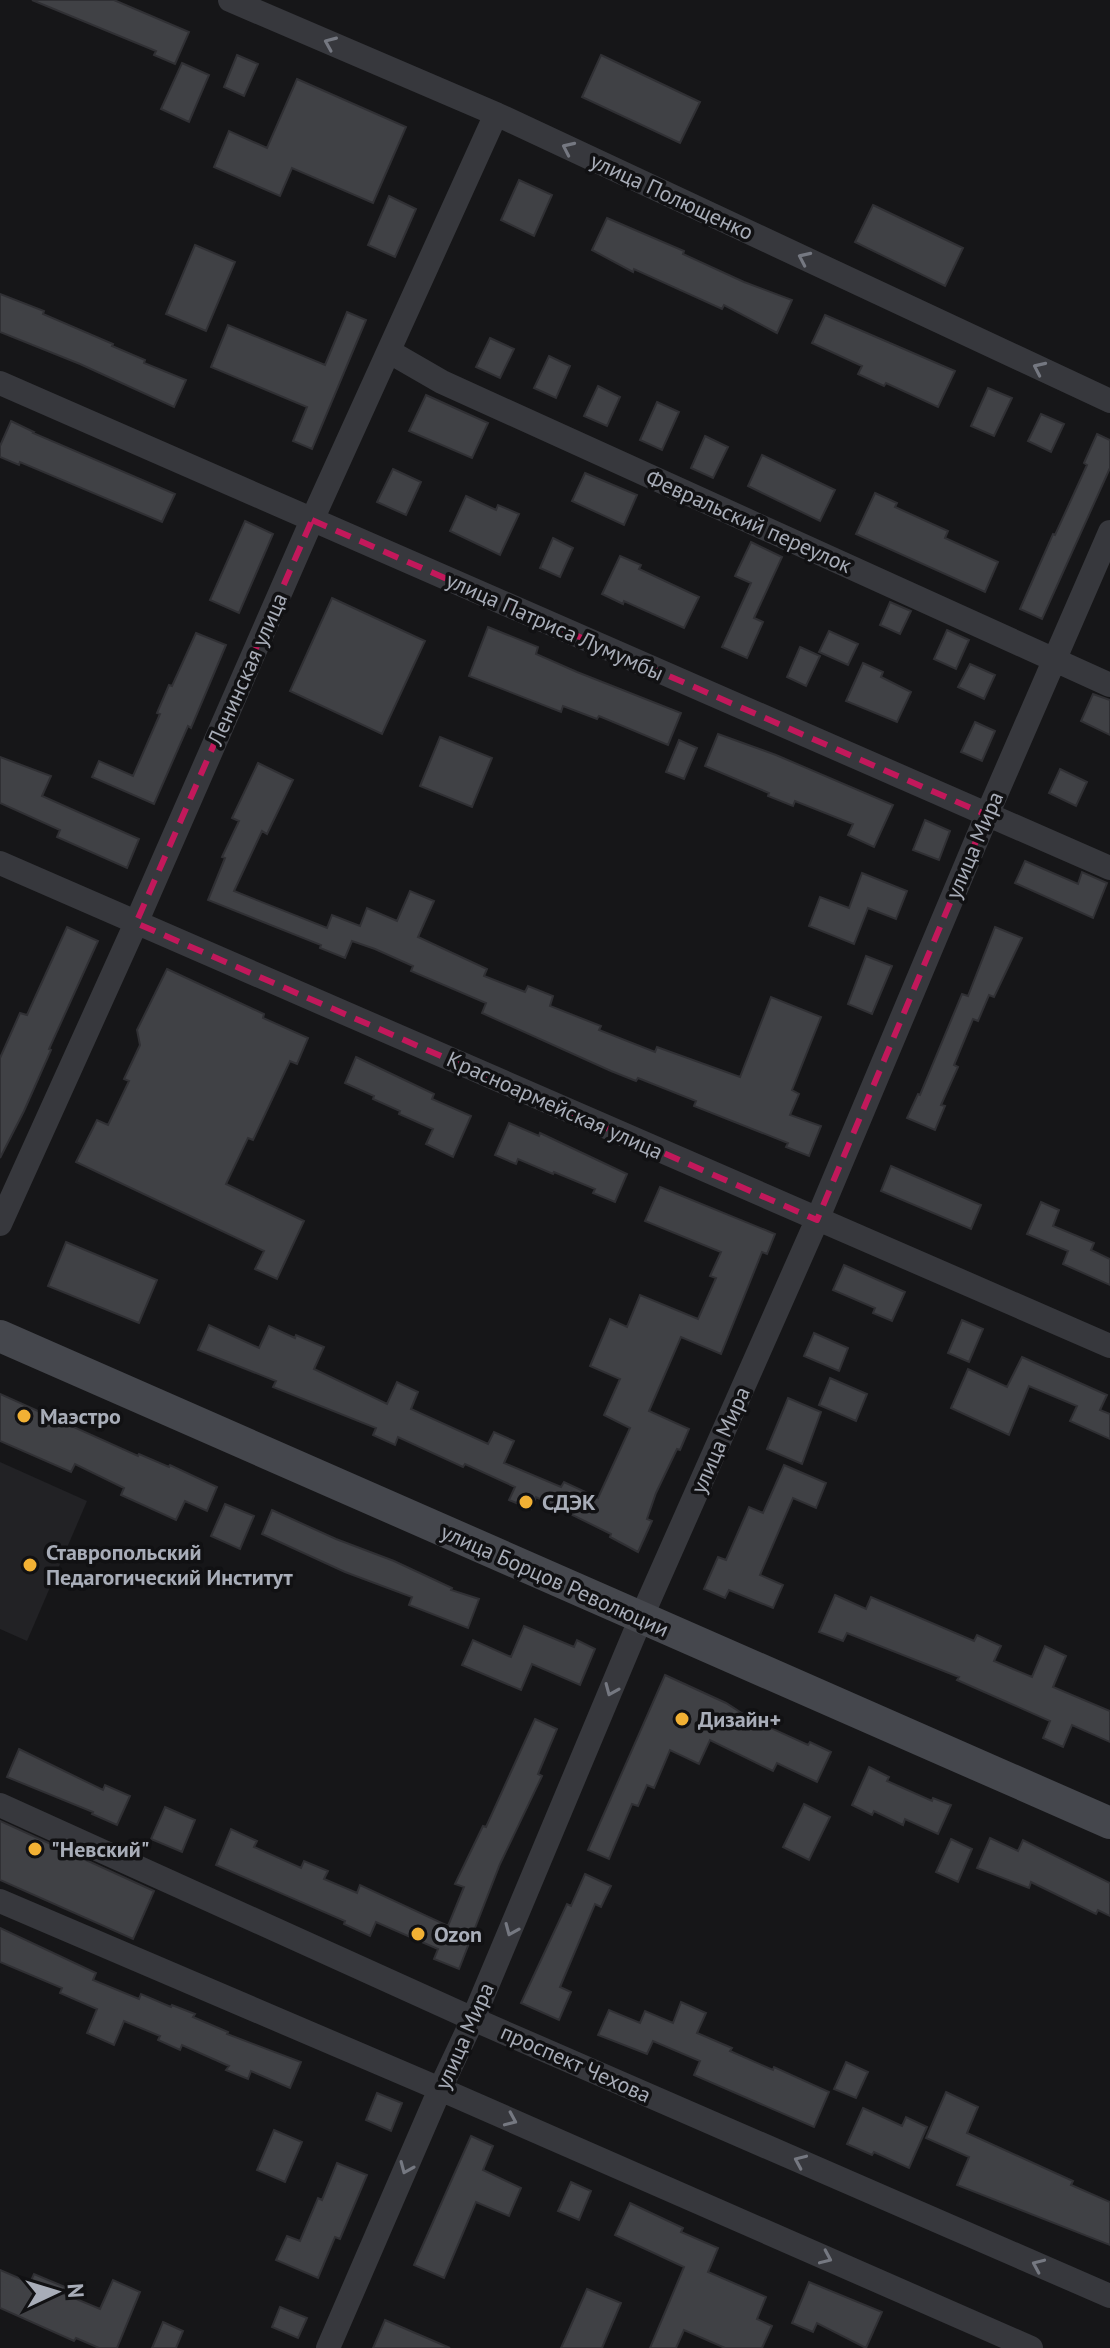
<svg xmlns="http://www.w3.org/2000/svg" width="1110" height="2348" font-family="'PT Sans',sans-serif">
<rect width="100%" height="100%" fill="#161618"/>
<!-- built -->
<path fill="#222225" d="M0,1462L87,1501L27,1641L0,1629Z"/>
<!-- building -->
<path fill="#404145" stroke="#303034" stroke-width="2" d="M32,0H114L189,32L175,64L154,55L156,51Z
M237,55L258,64L244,96L224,87Z
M601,55L700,102L680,143L582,97Z
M182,63L209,75L189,122L161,109Z
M297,79L406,127L373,203L292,168L280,196L214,167L229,131L267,148Z
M519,180L552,195L534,236L501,220Z
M389,196L416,209L395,257L368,245Z
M873,205L963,248L945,286L855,242Z
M607,218L684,251L683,254L744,282L792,300L777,333L724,305L722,309L634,269L633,272L592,250Z
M195,245L235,262L206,331L166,314Z
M0,294L44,311L43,314L113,344L112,346L145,360L144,363L186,380L174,407L80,364L0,332Z
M347,312L366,320L312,449L293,441L307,407L211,367L228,325L325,365Z
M825,315L955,371L938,407L886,383L884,386L858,374L862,366L812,343Z
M490,338L514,349L500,378L476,367Z
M549,356L570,366L556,398L534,388Z
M598,386L620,397L607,426L584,416Z
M988,388L1012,398L994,436L971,426Z
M426,395L488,423L472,458L409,431Z
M657,402L679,412L662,450L640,440Z
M1041,414L1064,424L1051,452L1028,441Z
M11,421L34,432L33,433L175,494L162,522L20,462L19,465L0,457V446Z
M1097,434L1110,440V468L1042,619L1020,609L1053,534L1055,535L1087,465L1084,463Z
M705,436L728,447L713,478L691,468Z
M762,455L835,490L820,521L748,486Z
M393,469L421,482L406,515L377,502Z
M585,473L637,495L624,525L572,501Z
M875,493L897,503L895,507L948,531L945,538L998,562L985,592L856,534Z
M466,496L496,510L498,505L519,514L500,555L450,531Z
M245,521L273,534L239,613L210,600Z
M553,538L573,548L560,577L540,568Z
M751,542L782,557L754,618L763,622L747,658L722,647L751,583L735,576Z
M620,556L641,565L639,569L699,597L684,628L624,601L623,604L602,594Z
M332,598L425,641L382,734L290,691Z
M890,602L911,611L900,634L880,625Z
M488,627L538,647L536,654L577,672L681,713L668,745L599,716L597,719L563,706L561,712L469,676Z
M947,630L969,640L956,669L934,659Z
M829,631L858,644L848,665L819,652Z
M196,633L226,645L191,728L188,726L154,804L92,777L99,761L133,776L160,714L157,713L169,685L172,686Z
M800,647L820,656L806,686L787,677Z
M863,663L883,672L881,677L911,692L897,722L846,701Z
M970,664L995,675L984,699L958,687Z
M1093,694L1110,700V735L1081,721Z
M975,722L995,731L982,761L961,752Z
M718,734L776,755L893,805L874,847L848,835L853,824L795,801L793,806L768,796L769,793L705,766Z
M440,737L492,758L472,807L420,786Z
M679,740L697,748L684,779L666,772Z
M0,757L51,776L42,796L139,839L127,868L57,837L60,830L0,803Z
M258,763L293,780L267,834L262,831L234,891L327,928L332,915L360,926L367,908L397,921L410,891L434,901L418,937L487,969L484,976L525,992L528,986L553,996L550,1006L601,1026L599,1030L655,1052L657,1047L740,1077L771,997L821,1017L792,1090L799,1094L790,1115L821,1126L809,1156L786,1147L788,1143L694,1106L696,1101L638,1078L636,1081L611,1071L482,1013L486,1003L411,971L413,966L375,949L352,941L345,958L320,948L321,945L208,900L225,858L222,857L239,821L232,818Z
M1060,769L1087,782L1076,806L1049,793Z
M925,820L950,831L939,860L913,850Z
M1025,861L1078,884L1082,872L1107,883L1093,918L1015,883Z
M862,873L907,891L896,919L868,908L854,944L809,926L820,897L849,908Z
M67,927L98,941L49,1049L51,1050L24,1111L0,1158V1058L20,1013L27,1015Z
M995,927L1022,938L994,997L989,995L978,1021L973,1019L954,1065L958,1067L941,1105L945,1106L935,1130L907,1118L918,1094L920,1095L962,994L968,996Z
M866,956L892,966L872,1014L848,1004Z
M167,969L264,1014L263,1018L308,1038L297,1064L290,1061L253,1140L248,1138L226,1184L304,1221L277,1279L255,1269L264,1251L76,1162L97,1120L108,1125L129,1081L124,1079L140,1045L137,1030Z
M356,1057L434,1094L432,1099L471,1116L453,1157L426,1144L433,1129L399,1114L400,1111L373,1099L374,1096L345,1083Z
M509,1123L539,1136L540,1133L627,1174L615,1202L593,1193L595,1189L554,1172L553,1174L518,1159L516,1164L495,1155Z
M891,1166L981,1205L971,1229L881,1191Z
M660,1187L775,1234L767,1254L762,1252L721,1354L681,1337L649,1411L689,1429L680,1450L677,1449L656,1493L647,1519L652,1521L638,1552L610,1537L611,1534L536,1497L531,1509L509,1500L515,1487L465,1464L463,1467L398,1437L395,1445L373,1435L376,1428L273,1387L276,1381L198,1350L209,1325L259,1348L269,1326L295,1338L296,1335L324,1347L314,1369L387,1404L397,1382L418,1392L411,1409L488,1444L494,1432L514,1441L504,1463L561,1487L564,1482L598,1498L630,1428L604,1415L620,1379L590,1366L610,1319L627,1327L640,1295L698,1319L716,1278L710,1276L721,1252L645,1221Z
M1041,1202L1059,1210L1053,1226L1094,1243L1091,1250L1110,1259V1285L1063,1264L1068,1251L1027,1234Z
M66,1242L157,1280L139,1323L48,1286Z
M844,1265L905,1292L892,1321L873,1313L875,1308L833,1290Z
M962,1320L983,1329L969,1362L948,1353Z
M814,1333L848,1348L839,1371L804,1356Z
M1022,1357L1107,1395L1100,1410L1110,1414V1439L1070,1421L1077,1406L1029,1386L1009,1435L951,1408L968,1369L1007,1387Z
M830,1378L867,1394L856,1421L819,1405Z
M0,1394L138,1456L139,1454L169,1467L170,1465L217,1487L207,1511L185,1501L176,1520L121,1495L124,1488L75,1464L71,1472L0,1441Z
M788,1398L821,1412L802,1464L767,1449Z
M784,1465L826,1483L816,1508L793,1498L760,1575L783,1585L773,1608L729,1590L725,1598L704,1589L718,1557L726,1560L749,1507L763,1513Z
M225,1504L254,1516L240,1549L211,1536Z
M272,1510L336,1539L394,1561L452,1588L451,1590L479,1599L468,1628L409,1605L412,1597L345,1572L262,1534Z
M835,1595L866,1609L871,1597L974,1641L977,1635L1001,1646L994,1661L1032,1677L1045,1646L1066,1656L1053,1687L1110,1711V1742L1072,1725L1063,1747L1043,1738L1050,1721L957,1680L959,1677L847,1633L843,1641L819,1632Z
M524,1626L574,1647L577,1640L595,1649L580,1685L532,1664L521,1690L462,1665L473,1640L511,1657Z
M665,1675L726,1703L751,1719L808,1745L810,1742L831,1752L817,1782L777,1763L773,1771L710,1740L699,1764L670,1750L654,1788L647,1785L638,1806L632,1804L609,1859L588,1850Z
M535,1719L557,1729L538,1774L542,1776L500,1864L459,1969L434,1959L438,1949L376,1922L370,1936L344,1924L345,1921L216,1865L231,1829L257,1841L254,1847L301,1868L304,1861L328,1871L324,1879L357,1893L360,1885L448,1926L464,1887L455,1884L483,1826L486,1827Z
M19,1749L103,1790L105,1785L130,1796L117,1825L92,1814L93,1812L7,1777Z
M869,1767L889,1777L887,1781L932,1801L933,1798L951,1805L938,1834L905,1819L903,1825L874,1811L872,1815L852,1805Z
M804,1804L830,1817L809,1860L783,1847Z
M165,1807L195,1820L182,1852L151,1839Z
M0,1821L154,1891L133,1939L0,1880Z
M990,1838L1018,1851L1023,1840L1110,1883V1916L1098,1910L1096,1914L1031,1882L1029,1888L977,1868Z
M951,1839L972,1849L958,1882L936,1872Z
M585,1874L611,1886L601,1907L595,1904L560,1987L571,1992L559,2020L521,2003L567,1904L571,1906Z
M0,1928L96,1973L93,1980L139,1999L141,1994L171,2007L172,2005L195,2014L193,2017L228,2032L227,2034L301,2062L290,2088L251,2071L248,2079L226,2070L229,2066L182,2045L180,2050L158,2040L160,2036L124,2021L114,2045L87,2033L97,2009L60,1993L62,1988L0,1962Z
M681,2002L706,2013L697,2033L732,2048L730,2051L773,2070L774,2067L829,2092L814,2127L694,2075L700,2061L653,2041L647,2054L598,2035L609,2010L640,2023L645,2011L673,2023Z
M846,2062L868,2072L856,2098L834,2089Z
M946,2092L978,2107L967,2133L1073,2181L1071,2185L1110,2202V2245L957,2185L969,2157L926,2138Z
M377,2093L402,2103L391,2131L366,2120Z
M863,2108L902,2126L906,2117L927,2127L909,2168L874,2152L872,2155L847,2144Z
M274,2130L302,2142L285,2182L257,2170Z
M471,2136L493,2146L483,2170L521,2188L509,2216L476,2202L444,2278L414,2265Z
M337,2163L367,2175L340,2239L335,2237L318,2278L276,2260L287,2236L300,2241L318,2198L322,2200Z
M571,2182L591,2191L579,2220L558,2211Z
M630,2203L683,2228L681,2232L718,2248L708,2272L766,2297L757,2319L772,2326L762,2348H725L684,2330L676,2348H650L684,2267L615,2235Z
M0,2270L30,2283L34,2274L65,2287L62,2293L100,2309L113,2280L140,2292L117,2348H99L76,2338L74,2341L0,2308Z
M809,2282L882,2312L866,2348L817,2323L813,2332L792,2323Z
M587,2289L621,2303L602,2348H561Z
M280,2307L307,2318L298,2338L272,2327Z
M385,2320L450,2348H373Z
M163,2322L183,2331L176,2348H152Z"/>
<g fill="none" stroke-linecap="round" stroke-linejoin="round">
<!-- minor -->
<path stroke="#37383d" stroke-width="24" d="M230,0L496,114L1110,401
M390,352L442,382L1110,685
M0,383L1110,868
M0,863L1110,1346
M0,1224L136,923L312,520L496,114
M0,1805L473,2019L1110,2296
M0,1901L440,2089L1031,2348
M328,2348L440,2089L473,2019L641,1618L817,1220L987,815L1110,532"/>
<!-- secondary -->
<path stroke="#45474d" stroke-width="32" d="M0,1336L1110,1823"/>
</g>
<!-- one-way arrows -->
<defs><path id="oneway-chevron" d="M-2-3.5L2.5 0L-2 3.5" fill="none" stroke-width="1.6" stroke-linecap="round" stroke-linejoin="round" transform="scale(2)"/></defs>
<g stroke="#757881">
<use href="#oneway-chevron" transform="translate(330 43) rotate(-157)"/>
<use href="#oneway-chevron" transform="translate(568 148) rotate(-155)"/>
<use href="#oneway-chevron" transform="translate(804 258) rotate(-155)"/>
<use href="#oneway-chevron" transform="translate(1039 368) rotate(-155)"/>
<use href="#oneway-chevron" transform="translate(611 1690) rotate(113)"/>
<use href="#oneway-chevron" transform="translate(511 1930) rotate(113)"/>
<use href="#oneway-chevron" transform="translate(511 2120) rotate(24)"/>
<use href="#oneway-chevron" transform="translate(800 2161) rotate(-156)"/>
<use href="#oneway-chevron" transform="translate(406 2168) rotate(113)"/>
<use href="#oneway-chevron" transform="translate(826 2258) rotate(24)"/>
<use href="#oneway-chevron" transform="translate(1038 2265) rotate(-156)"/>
</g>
<!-- marked area -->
<path fill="none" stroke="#c2185b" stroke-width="6" stroke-dasharray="16 10" stroke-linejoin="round" d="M312,520L987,815L817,1220L136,923Z"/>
<!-- markers -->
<g fill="#f2b134" stroke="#111113" stroke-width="3">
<circle cx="24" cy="1416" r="8"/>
<circle cx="526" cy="1502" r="8"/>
<circle cx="30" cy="1565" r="8"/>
<circle cx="682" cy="1719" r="8"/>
<circle cx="35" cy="1849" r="8"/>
<circle cx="418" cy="1934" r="8"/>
</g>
<g text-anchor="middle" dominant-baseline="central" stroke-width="7" stroke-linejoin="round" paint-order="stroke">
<!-- street labels -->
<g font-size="22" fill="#a8adb8" stroke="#111113">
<text transform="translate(672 196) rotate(25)">улица Полющенко</text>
<text transform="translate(749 521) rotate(24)">Февральский переулок</text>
<text transform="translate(555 626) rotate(24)">улица Патриса Лумумбы</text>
<text transform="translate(247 669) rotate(-66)">Ленинская улица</text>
<text transform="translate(974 845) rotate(-67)">улица Мира</text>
<text transform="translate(555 1105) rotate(24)">Красноармейская улица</text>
<text transform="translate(720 1440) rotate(-66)">улица Мира</text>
<text transform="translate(555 1580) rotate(24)">улица Борцов Революции</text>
<text transform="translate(464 2036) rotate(-66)">улица Мира</text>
<text transform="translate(576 2063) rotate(24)">проспект Чехова</text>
</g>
<!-- poi labels -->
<g font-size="22" font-weight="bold" fill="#a8adb8" stroke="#111113" text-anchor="start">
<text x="40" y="1416">Маэстро</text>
<text x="542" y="1502">СДЭК</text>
<text x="46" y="1552">Ставропольский<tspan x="46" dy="25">Педагогический Институт</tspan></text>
<text x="698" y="1719">Дизайн+</text>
<text x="51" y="1849">"Невский"</text>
<text x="434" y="1934">Ozon</text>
</g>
</g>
<!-- north arrow -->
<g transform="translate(56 2292) rotate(86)" stroke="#111113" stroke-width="6" paint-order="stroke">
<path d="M0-6L14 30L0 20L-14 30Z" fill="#a8adb8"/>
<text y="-12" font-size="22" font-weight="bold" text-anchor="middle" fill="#a8adb8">N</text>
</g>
</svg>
